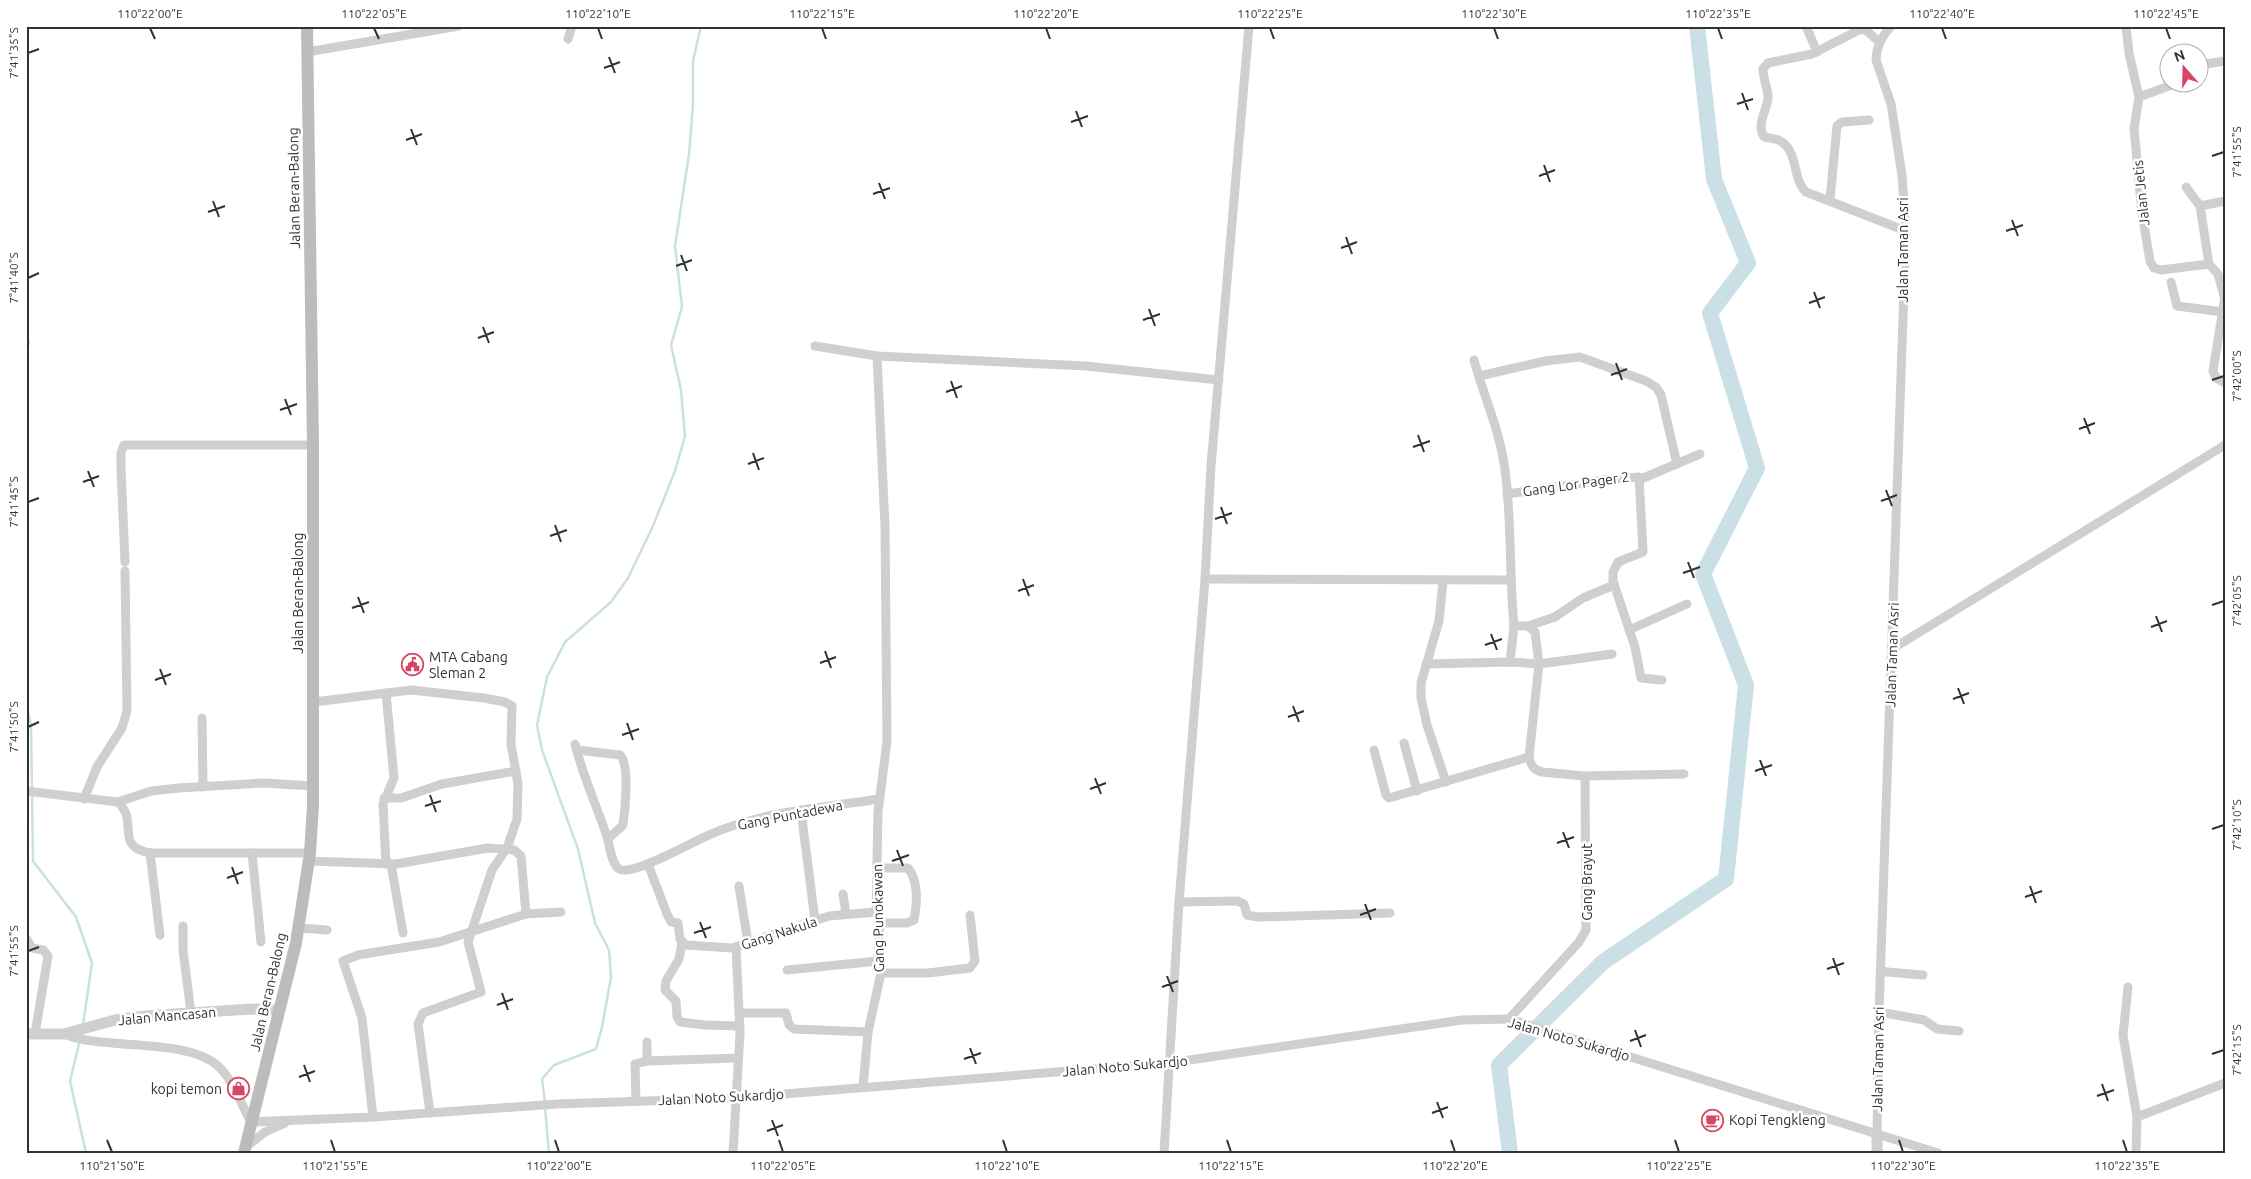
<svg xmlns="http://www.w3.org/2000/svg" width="2251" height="1179" viewBox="0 0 2251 1179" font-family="Ubuntu,sans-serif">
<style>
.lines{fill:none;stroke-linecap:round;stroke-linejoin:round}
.stream{stroke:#cae0e6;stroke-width:2.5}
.river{stroke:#cae0e6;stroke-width:16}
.minor{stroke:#cfcfcf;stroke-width:9}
.tertiary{stroke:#cfcfcf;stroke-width:11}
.secondary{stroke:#bcbcbc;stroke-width:12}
.ticks{fill:none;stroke:#323232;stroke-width:2}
.labels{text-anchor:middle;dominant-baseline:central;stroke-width:5;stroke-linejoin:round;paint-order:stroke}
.street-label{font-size:14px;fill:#323232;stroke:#fff}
.poi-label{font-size:14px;fill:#323232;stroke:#fff;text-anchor:start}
.neatline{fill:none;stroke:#323232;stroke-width:2}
.ticks-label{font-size:12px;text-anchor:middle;fill:#323232}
</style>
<rect width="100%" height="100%" fill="#fff"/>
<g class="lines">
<g class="stream">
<polyline points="26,336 29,343 26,351"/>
<polyline points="26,704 31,724 33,861 76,917 92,963 83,1025"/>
<polyline points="80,1040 70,1081 86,1153"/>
<polyline points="545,1102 542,1079 554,1065 596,1049 602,1027 611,977 609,950 595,923 578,849 542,750 537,725 547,677 565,642 611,602 628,578 653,526 675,471 685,436 681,390 671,345 682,307 675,246 689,154 693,105 693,61 701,26"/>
<polyline points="545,1108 549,1153"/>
</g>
<polyline class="river" points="1510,1153 1499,1065 1603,962 1726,879 1746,685 1703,574 1757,468 1710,313 1748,263 1714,179 1697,26"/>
<g class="minor">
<polyline points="1806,26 1817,52"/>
<polyline points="2126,26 2129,53 2139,97 2134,129 2142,213 2150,261 2154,268 2161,270 2209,264 2218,274 2224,296"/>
<polyline points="568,39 572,26"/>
<path d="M1879 42 1867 31 1861 29 1812 54 1768 63 1763 69C1763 79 1768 88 1768 98 1767 111 1756 124 1764 137 1769 138 1776 138 1780 141 1799 151 1792 180 1806 192L1906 231"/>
<polyline points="307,52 459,26"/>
<polyline points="2198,67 2206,64 2225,61"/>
<polyline points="2139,97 2180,82"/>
<polyline points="2186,187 2200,206 2209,264"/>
<polyline points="1830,199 1837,126 1842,122 1869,120"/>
<polyline points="2200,206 2225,201"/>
<polyline points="2171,282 2177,306 2223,312"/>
<polyline points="2225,296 2213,371 2216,378 2225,383"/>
<polyline points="815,346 877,356 1086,366 1219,380"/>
<polyline points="1479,376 1545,361 1580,357 1646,381 1656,387 1661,395 1677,464"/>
<polyline points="1641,479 1700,454"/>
<polyline points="1507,494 1603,480 1639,477 1643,552 1618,562 1613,572 1613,581 1635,647 1641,678 1662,680"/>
<polyline points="125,562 121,469 121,453 124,445 313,445"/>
<polyline points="1205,579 1510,580"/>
<polyline points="1443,581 1439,621 1421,683 1421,698 1427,725 1446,782"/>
<polyline points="1528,626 1555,617 1583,598 1614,585"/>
<polyline points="1629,630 1687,604"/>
<polyline points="1892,649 2225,445"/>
<path d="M1612 654 1539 664 1529 757C1531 765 1533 770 1542 772L1585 776 1684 774"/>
<polyline points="1510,662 1514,626"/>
<path d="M1426 664 1510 662 1539 664 1535 632 1528 626H1514C1509 574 1512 521 1505 470 1500 431 1484 397 1474 360"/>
<polyline points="314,702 411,690 484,698 505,702 512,706 511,744 518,784 517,819 507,848 492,870 468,942 481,992 423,1013 418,1024 430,1113"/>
<polyline points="202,718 203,787"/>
<polyline points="1404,743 1417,791"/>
<path d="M575 744C583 777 597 806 607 837 610 846 611 863 619 869 632 877 694 841 709 835 762 811 822 808 879 799"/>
<path d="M577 750 620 755C630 764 625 811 623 825L608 839"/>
<polyline points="1374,750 1386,795 1389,798 1529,757"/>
<path d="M26 791 118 802C140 823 113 846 150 853H310"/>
<polyline points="384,798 401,798 442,784 516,771"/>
<polyline points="84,799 97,767 122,728 127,711 125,571"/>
<polyline points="118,802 151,791 179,788 263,783 314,786"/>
<polyline points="801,811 815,920"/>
<polyline points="150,853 160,935"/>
<polyline points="252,853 261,942"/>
<polyline points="308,861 396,864 488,848 514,850 521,856 526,914"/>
<polyline points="386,864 383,804 394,778 386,693"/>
<polyline points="391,864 403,933"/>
<polyline points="648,864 667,914 671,922 678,923 680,939 686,945 732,948 829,916 876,912"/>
<path d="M877 868H908C919 881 917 905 914 920L907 923H880"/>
<polyline points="739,886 748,943"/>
<polyline points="843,894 846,914"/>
<polyline points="1179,902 1237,901 1244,904 1247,915 1258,917 1390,913"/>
<polyline points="183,926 183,950 191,1013"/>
<polyline points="299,928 327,930"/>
<polyline points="26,938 32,948 43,950 48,956 35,1034"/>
<polyline points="682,943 679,959 666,981 665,990 676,1001 677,1017 680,1022 705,1025 740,1026"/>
<polyline points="787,970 878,961"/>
<polyline points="1880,970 1887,972 1923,975"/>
<polyline points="881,973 928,973 970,968 975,961 970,915"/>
<polyline points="2128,987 2123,1035 2137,1117 2136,1153"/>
<polyline points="1879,1012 1924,1020 1937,1029 1959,1031"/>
<polyline points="740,1013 786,1013 789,1025 794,1029 868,1032"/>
<polyline points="1509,1019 1579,942 1586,930 1585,776"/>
<path d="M64 1034C106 1051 186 1037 218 1066 234 1081 240 1103 251 1122L373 1117 557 1104 735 1098 1169 1063 1462 1020 1509 1019 1938 1153"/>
<polyline points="647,1042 647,1061 738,1058"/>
<polyline points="863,1087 868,1032 881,973 878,961 880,923 876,912 878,812 887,741 885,526 877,356"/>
<polyline points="636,1101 635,1064 647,1061"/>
<polyline points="373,1117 362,1018 343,961 358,955 439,942 526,914 561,912"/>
<polyline points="2137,1117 2225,1083"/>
<path d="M1877 1135 1879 1012 1906 231 1902 175 1891 104 1876 60C1876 46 1882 36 1891 26"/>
<polyline points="246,1147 265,1132 285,1123"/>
<polyline points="733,1153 740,1033 736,947"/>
<polyline points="1164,1153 1179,902 1205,579 1211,466 1249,26"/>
</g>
<g class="tertiary">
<polyline points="26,1034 64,1034 115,1020 145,1016 251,1009 280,1010"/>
<polyline points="1877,1153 1877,1135"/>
</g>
<polyline class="secondary" points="244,1153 296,943 310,853 313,806 313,445 307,26"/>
</g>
<path class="ticks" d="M150 28 155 39M374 28 379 39M598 28 602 39M822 28 826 39M1046 28 1050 39M1270 28 1274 39M1494 28 1498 39M1718 28 1722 39M1942 28 1946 39M2166 28 2170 39M28 53 39 49M609 57 615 73M604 68 620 62M1742 93 1748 110M1737 104 1753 99M1076 111 1082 127M1071 122 1088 116M411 129 417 145M406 140 422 134M2212 156 2224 152M1544 165 1550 182M1539 176 1555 170M879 183 885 199M873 194 890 188M213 201 219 217M208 212 225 206M2012 220 2018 236M2006 231 2023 225M1346 237 1352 254M1341 248 1357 242M681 255 687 271M676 266 692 260M28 278 39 273M1814 292 1820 308M1809 303 1825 297M1149 309 1155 326M1143 320 1160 314M483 327 489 343M478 338 494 332M1616 363 1622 380M1611 375 1627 369M2212 380 2224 376M951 381 957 398M946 392 962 386M285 399 291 415M280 410 297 404M2084 418 2090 434M2079 429 2095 423M1418 435 1424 452M1413 447 1430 441M753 453 759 470M748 464 764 458M88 471 94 487M83 482 99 476M1886 490 1892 506M1881 501 1897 495M28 502 39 498M1221 507 1227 524M1215 519 1232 513M555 525 561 542M550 536 567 530M1688 562 1694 578M1683 573 1700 567M1023 579 1029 596M1018 591 1034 585M358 597 364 613M2212 605 2224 601M352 608 369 602M2156 616 2162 632M2151 627 2167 621M1491 634 1497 650M1485 645 1502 639M825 651 831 668M820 663 836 657M160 669 166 685M155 680 171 674M1958 688 1964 704M1953 699 1969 693M1293 706 1299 722M1288 717 1304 711M627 723 633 740M28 727 39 722M622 735 639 729M1760 760 1766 776M1755 771 1772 765M1095 778 1101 794M1090 789 1106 783M430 795 436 812M425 806 441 801M2212 829 2224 825M1563 832 1569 848M1557 843 1574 837M897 850 903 866M892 861 909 855M232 867 238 884M227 878 243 872M2030 886 2036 903M2025 897 2042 891M1365 904 1371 920M1360 915 1376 909M700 922 706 938M694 933 711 927M28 951 39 947M1833 958 1839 975M1827 969 1844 963M1167 976 1173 992M1162 987 1178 981M502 993 508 1010M497 1005 513 999M1635 1030 1641 1047M1630 1041 1646 1035M970 1048 976 1064M2212 1054 2224 1050M964 1059 981 1053M304 1065 310 1082M299 1077 315 1071M2102 1084 2108 1101M2097 1096 2114 1090M1437 1102 1443 1118M1432 1113 1448 1107M772 1120 778 1136M767 1131 783 1125M107 1140 112 1152M331 1140 335 1152M555 1140 559 1152M779 1140 783 1152M1003 1140 1007 1152M1227 1140 1231 1152M1451 1140 1455 1152M1675 1140 1679 1152M1899 1140 1903 1152M2123 1140 2127 1152"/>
<defs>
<symbol id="civic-ring" viewBox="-11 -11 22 22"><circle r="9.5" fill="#fff" stroke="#d54764" stroke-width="1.5"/><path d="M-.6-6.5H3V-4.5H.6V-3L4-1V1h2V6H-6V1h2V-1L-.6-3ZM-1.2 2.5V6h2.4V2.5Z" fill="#d54764"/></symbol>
<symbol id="shop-ring" viewBox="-11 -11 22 22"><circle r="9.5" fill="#fff" stroke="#d54764" stroke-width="1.5"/><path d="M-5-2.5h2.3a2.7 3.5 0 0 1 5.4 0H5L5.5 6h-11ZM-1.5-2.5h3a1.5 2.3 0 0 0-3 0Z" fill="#d54764"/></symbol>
<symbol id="cafe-ring" viewBox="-11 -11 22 22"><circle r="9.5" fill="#fff" stroke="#d54764" stroke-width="1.5"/><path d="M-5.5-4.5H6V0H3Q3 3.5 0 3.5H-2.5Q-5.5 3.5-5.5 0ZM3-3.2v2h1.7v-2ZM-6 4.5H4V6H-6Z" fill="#d54764"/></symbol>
</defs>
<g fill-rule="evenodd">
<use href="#civic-ring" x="400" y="652" width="25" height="25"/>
<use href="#shop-ring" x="226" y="1076" width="25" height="25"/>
<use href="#cafe-ring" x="1700" y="1108" width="25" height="25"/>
</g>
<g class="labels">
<g class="street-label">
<text transform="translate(294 188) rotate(-91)">Jalan Beran-Balong</text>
<text transform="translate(2141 193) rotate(-96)">Jalan Jetis</text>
<text transform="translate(1903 250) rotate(-90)">Jalan Taman Asri</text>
<text transform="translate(1576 484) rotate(-8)">Gang Lor Pager 2</text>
<text transform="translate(298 593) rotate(-90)">Jalan Beran-Balong</text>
<text transform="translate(1892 655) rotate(-88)">Jalan Taman Asri</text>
<text transform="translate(790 815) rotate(-11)">Gang Puntadewa</text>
<text transform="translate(1587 882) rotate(-90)">Gang Brayut</text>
<text transform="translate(878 918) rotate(-91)">Gang Punokawan</text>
<text transform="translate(779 933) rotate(-18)">Gang Nakula</text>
<text transform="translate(268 992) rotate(-77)">Jalan Beran-Balong</text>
<text transform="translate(167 1016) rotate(-5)">Jalan Mancasan</text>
<text transform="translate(1569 1039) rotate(16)">Jalan Noto Sukardjo</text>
<text transform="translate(1878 1059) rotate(-89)">Jalan Taman Asri</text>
<text transform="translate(1125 1066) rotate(-5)">Jalan Noto Sukardjo</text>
<text transform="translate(721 1097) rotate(-3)">Jalan Noto Sukardjo</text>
</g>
<g class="poi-label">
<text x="429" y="657">MTA Cabang<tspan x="429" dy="16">Sleman 2</tspan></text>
<text x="222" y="1089" text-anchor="end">kopi temon</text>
<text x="1729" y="1120">Kopi Tengkleng</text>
</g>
</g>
<rect width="2251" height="1179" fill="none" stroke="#ffffff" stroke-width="55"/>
<g transform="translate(2184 68) rotate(340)"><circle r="24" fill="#ffffff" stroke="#adadad"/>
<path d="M0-4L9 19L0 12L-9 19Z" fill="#d54764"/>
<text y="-8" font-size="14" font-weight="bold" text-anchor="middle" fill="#323232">N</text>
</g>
<rect x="28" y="28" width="2196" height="1124" class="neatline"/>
<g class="ticks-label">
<text x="150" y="18">110°22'00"E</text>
<text x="374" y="18">110°22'05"E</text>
<text x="598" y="18">110°22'10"E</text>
<text x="822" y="18">110°22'15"E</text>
<text x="1046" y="18">110°22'20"E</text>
<text x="1270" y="18">110°22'25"E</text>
<text x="1494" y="18">110°22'30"E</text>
<text x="1718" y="18">110°22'35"E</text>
<text x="1942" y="18">110°22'40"E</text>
<text x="2166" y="18">110°22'45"E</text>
<text transform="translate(14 53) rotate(-90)" y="4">7°41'35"S</text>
<text transform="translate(2237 152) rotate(-90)" y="4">7°41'55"S</text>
<text transform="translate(14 278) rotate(-90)" y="4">7°41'40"S</text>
<text transform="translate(2237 376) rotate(-90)" y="4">7°42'00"S</text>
<text transform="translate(14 502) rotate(-90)" y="4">7°41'45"S</text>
<text transform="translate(2237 601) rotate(-90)" y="4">7°42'05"S</text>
<text transform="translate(14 727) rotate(-90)" y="4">7°41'50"S</text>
<text transform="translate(2237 825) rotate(-90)" y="4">7°42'10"S</text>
<text transform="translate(14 951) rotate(-90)" y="4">7°41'55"S</text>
<text transform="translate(2237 1050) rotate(-90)" y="4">7°42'15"S</text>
<text x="112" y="1170">110°21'50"E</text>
<text x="335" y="1170">110°21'55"E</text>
<text x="559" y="1170">110°22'00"E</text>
<text x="783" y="1170">110°22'05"E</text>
<text x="1007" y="1170">110°22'10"E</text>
<text x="1231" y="1170">110°22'15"E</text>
<text x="1455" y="1170">110°22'20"E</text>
<text x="1679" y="1170">110°22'25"E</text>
<text x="1903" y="1170">110°22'30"E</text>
<text x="2127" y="1170">110°22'35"E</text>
</g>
</svg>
